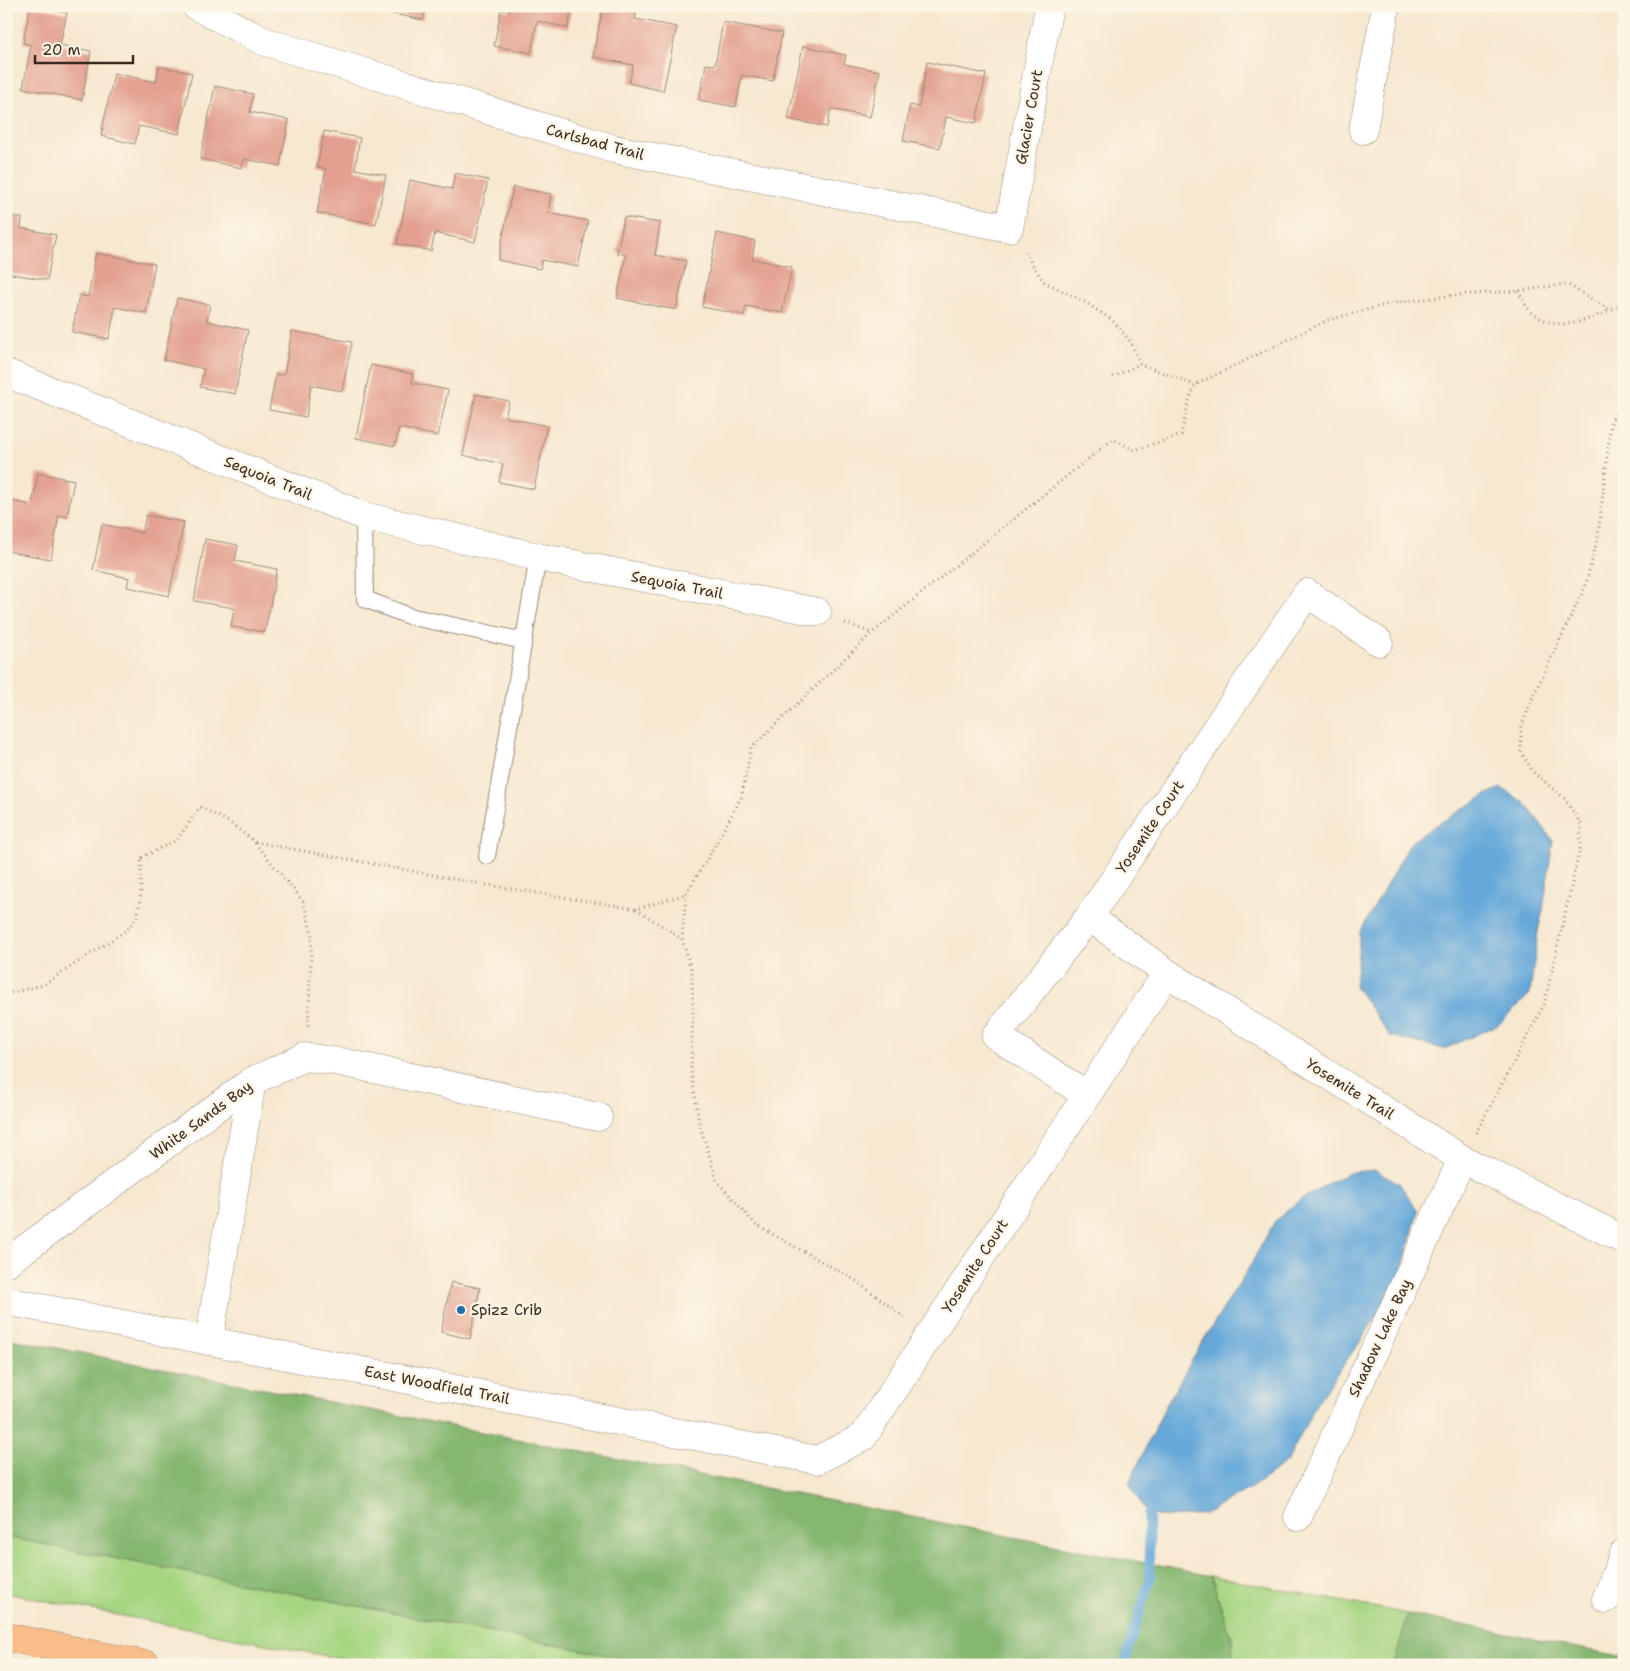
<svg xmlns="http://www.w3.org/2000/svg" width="1630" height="1671" viewBox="0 0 1630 1671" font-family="'Shantell Sans',sans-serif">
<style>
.green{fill:#a7d683;stroke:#718050}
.forest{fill:#85b771;stroke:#607048}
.water{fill:#65a8d9;stroke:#50697c}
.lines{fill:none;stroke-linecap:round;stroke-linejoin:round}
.stream{stroke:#65a8d9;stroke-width:10}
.building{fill:#e3a090}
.service-casing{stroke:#998977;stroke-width:18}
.minor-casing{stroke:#998977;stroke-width:29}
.motorway-casing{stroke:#998977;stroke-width:29}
.path{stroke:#998977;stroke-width:3;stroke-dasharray:1 4;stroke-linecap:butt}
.service{stroke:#fff;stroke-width:16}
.minor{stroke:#fff;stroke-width:28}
.motorway{stroke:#f8bd88;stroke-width:28}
.poi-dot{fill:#1f6fb2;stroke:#fcf5e5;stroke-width:2}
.labels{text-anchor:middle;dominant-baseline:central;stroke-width:4.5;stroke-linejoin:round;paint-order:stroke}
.street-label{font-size:15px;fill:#3b2a1e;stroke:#fcf5e5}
.poi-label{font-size:15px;fill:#3b2a1e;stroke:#fcf5e5;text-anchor:start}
</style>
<rect width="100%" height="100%" fill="#fcf5e5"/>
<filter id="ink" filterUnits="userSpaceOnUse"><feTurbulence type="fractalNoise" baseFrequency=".02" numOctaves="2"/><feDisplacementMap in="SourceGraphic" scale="10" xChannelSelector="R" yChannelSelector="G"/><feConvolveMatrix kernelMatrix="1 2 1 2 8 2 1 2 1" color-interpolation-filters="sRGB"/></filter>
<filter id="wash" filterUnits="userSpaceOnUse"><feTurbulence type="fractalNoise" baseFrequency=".0096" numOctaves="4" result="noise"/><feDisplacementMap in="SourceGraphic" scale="20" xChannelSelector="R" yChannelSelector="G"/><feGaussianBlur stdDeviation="1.12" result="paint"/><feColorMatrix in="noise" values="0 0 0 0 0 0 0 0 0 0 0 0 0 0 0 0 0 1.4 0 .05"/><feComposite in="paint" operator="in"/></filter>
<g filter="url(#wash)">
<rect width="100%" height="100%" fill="#f7e8d0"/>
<g class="green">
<polygon points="6,1537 658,1665 372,1665 6,1593"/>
<polygon points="1211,1576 1408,1614 1394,1665 1233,1665 1232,1640"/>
</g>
<g class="forest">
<polygon points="6,1338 1211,1576 1232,1640 1233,1665 659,1665 6,1537"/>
<polygon points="1408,1614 1624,1657 1624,1665 1394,1665"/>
</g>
<g class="water">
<polygon points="1501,788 1524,802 1553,840 1543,910 1538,931 1530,994 1498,1025 1444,1049 1390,1036 1355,986 1360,932 1411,842 1430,829 1489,793"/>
<polygon points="1375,1170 1399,1183 1418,1211 1397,1288 1316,1404 1287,1462 1254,1486 1205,1514 1170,1517 1148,1515 1129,1483 1165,1407 1203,1341 1247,1271 1275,1221 1299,1201 1330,1182 1352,1172"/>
</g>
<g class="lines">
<polyline class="stream" points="1124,1665 1150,1578 1148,1515"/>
</g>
<g id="blocks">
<g class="building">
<polygon points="30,6 67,13 60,45 91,51 82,100 23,88 31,45 23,43"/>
<polygon points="385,6 426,6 423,20 384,12"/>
<polygon points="511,6 572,6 568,28 537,21 531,53 494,46 501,10 510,11"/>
<polygon points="603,6 638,6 635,19 677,27 663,91 629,83 633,65 593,57"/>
<polygon points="723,22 782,33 773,81 742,75 736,107 699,100 706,64 715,65"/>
<polygon points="803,46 846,55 844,64 880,71 870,117 831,109 827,127 788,119"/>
<polygon points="927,62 986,74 976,123 946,117 940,148 903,141 910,105 919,107"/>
<polygon points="159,66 192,73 179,134 139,126 135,144 101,136 114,73 156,82"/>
<polygon points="215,86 253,94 250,112 289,120 280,166 244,159 242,168 200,159"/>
<polygon points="324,131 360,138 355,169 386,175 376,224 317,213 326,169 317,167"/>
<polygon points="455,173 488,180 475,242 435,233 431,251 397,244 410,180 452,189"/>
<polygon points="513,187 551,194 548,213 588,221 578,267 542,260 540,269 498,260"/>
<polygon points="6,215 22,218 21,228 56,235 47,280 6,273"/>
<polygon points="624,217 660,223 655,255 686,261 676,310 617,298 626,255 617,253"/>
<polygon points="717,233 755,241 752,259 792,267 782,313 746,306 744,315 702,307"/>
<polygon points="96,253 155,264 146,313 115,307 109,339 72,332 79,295 88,297"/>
<polygon points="177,298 210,305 207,321 248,330 235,394 200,387 204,369 164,360"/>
<polygon points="292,331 352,342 342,391 311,385 306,417 269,410 276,374 284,375"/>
<polygon points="371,365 413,374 412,383 448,390 438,436 399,428 395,446 356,438"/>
<polygon points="476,394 509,401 505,417 547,426 534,489 499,482 503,464 463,455"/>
<polygon points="38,473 74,480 67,517 59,515 51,559 6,551 6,500 32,505"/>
<polygon points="146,515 184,522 169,596 127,587 129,578 93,570 102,524 142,533"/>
<polygon points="205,539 238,545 235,561 277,569 265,632 231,627 234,608 194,601"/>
<polygon points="451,1282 480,1288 470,1339 441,1332"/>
</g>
</g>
</g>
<g filter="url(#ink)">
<use href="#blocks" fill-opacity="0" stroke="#998977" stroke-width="1"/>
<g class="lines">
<defs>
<g id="service">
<polyline points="364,516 365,599 409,616 524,641"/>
<polyline points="487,856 538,557"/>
</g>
<g id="minor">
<polyline points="196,6 263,41 614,149 1009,228 1049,6"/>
<polyline points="1363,130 1386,6"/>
<polyline points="6,373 364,516 538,557 817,612"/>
<polyline points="1089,917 1167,973 1462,1159 1624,1240"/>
<polyline points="1087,1095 996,1036 1089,917 1307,593 1379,642"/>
<polyline points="6,1263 252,1081 305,1057 341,1062 598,1117"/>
<polyline points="6,1301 817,1460 863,1437 1167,973"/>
<polyline points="209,1341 252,1081"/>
<polyline points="1298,1517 1462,1159"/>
<polyline points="1606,1599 1624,1553"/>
</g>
<polyline id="motorway" points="6,1637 147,1665"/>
</defs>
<use href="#service" class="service-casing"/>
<use href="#minor" class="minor-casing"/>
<use href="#motorway" class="motorway-casing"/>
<g class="path">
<polyline points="1025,252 1043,281 1083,301 1112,320 1131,342 1140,364 1195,385"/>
<path d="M1518 291C1522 298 1527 309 1533 314 1560 332 1584 322 1610 310"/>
<polyline points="1113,377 1140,364"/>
<polyline points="845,623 872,633"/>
<polyline points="255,843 303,901 312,934 308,1028"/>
<polyline points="686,894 682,939 692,972 693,1009 691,1069 699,1122 717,1181 756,1225 855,1280 905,1318"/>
<polyline points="636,909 682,939"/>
<polyline points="6,994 43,985 128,929 138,914 141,892 141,858 177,840 200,807 229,822 255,842 482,884 636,909 686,894 708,858 742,796 751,748 872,633 1113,439 1135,450 1181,435 1188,403 1195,385 1328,320 1392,303 1456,295 1518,291 1567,284 1610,310 1624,304"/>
<polyline points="1476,1133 1544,1005 1580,849 1581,824 1564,798 1533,772 1521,752 1521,728 1534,694 1585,587 1598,537 1611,422 1624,399"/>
</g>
<use href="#service" class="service"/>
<use href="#minor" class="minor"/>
<use href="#motorway" class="motorway"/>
</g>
</g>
<circle class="poi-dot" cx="461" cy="1310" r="5"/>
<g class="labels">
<g class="street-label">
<text transform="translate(1029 117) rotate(-80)">Glacier Court</text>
<text transform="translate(595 142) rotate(15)">Carlsbad Trail</text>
<text transform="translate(268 478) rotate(22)">Sequoia Trail</text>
<text transform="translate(677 585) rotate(11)">Sequoia Trail</text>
<text transform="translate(1150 827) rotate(-56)">Yosemite Court</text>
<text transform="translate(1350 1089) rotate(32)">Yosemite Trail</text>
<text transform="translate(201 1120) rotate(-36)">White Sands Bay</text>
<text transform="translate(975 1266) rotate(-57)">Yosemite Court</text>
<text transform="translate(1380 1338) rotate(-65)">Shadow Lake Bay</text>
<text transform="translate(437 1385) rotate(11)">East Woodfield Trail</text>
</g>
<g class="poi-label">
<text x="471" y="1310">Spizz Crib</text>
</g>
</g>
<rect width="1630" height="1671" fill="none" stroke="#fcf5e5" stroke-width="25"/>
<path d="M35 55v8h98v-8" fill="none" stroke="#3b2a1e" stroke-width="2.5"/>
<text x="42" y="55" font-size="15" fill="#3b2a1e" stroke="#fcf5e5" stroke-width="4" paint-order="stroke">20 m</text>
</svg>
